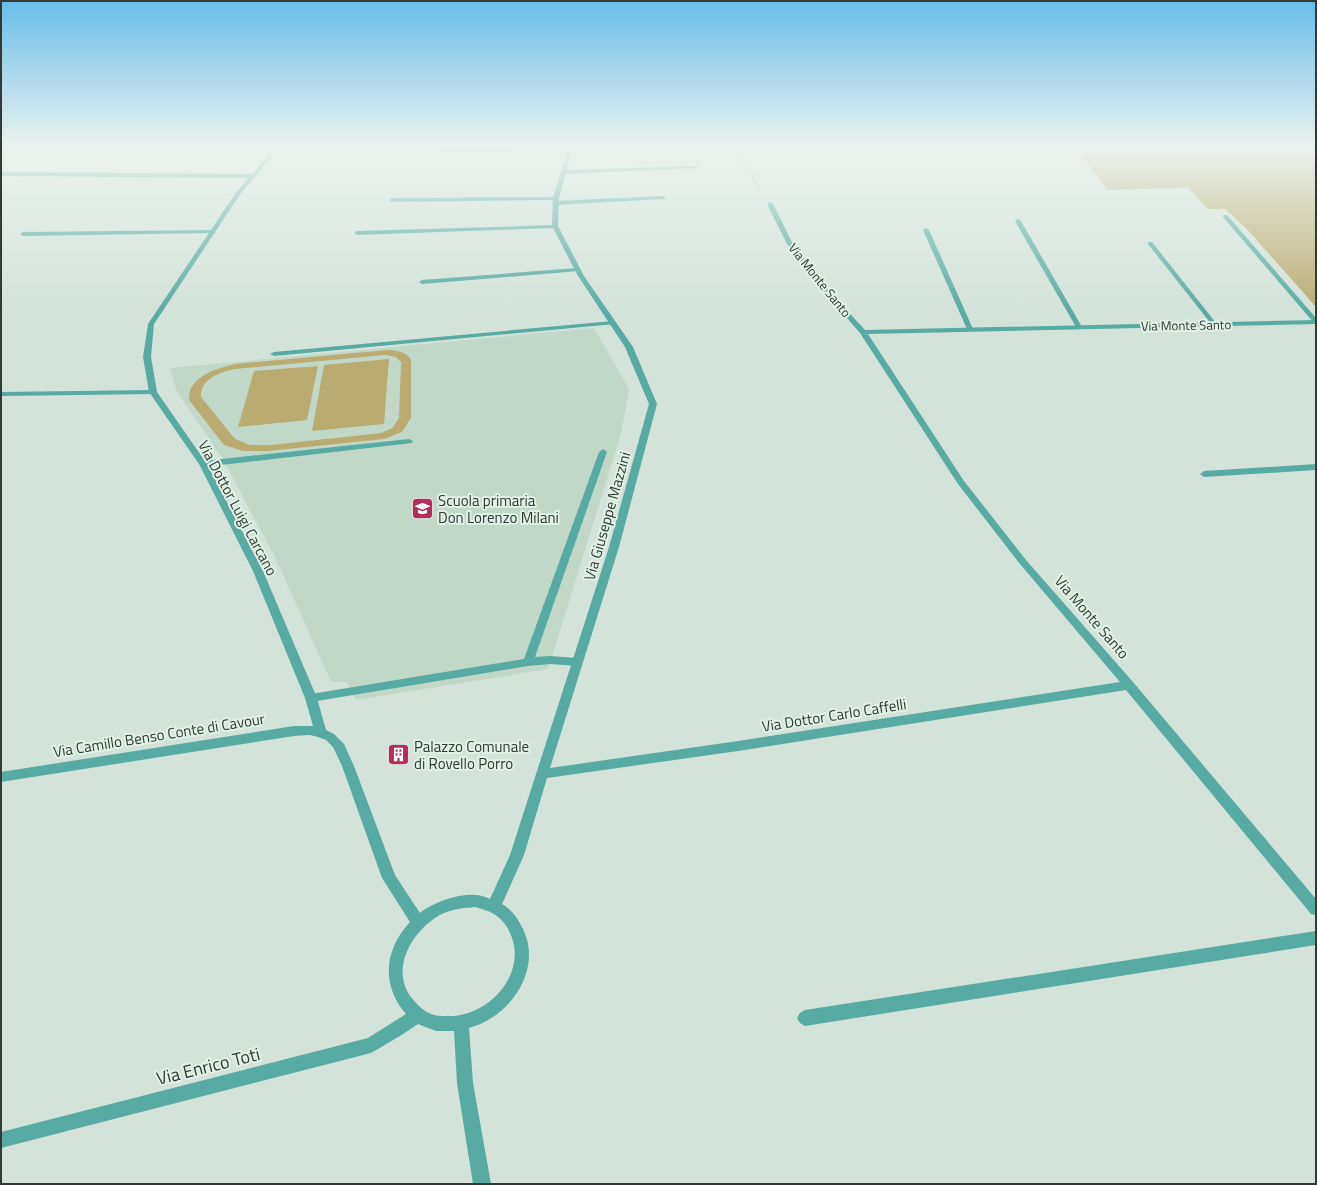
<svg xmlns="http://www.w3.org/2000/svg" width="1317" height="1185" viewBox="0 0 1317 1185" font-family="'Titillium Web',sans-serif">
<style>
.built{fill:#c1d8c9}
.green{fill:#baac71;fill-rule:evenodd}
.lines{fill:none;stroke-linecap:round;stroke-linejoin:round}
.path{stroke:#939f97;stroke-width:1.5;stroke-dasharray:1.5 1;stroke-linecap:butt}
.service{fill:#58aba3;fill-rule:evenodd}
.minor{fill:#58aba3;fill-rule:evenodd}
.labels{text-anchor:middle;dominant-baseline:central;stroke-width:4;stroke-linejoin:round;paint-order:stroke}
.far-street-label{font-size:13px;fill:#333935;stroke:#e0f1e6}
.poi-label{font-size:15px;fill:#333935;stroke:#e0f1e6;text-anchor:start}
.street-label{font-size:15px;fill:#333935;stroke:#e0f1e6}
.near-street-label{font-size:18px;fill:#333935;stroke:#e0f1e6}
</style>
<rect width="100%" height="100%" fill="#d3e3d9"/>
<polygon class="built" points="594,328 629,389 621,434 548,669 356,700 347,682 331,682 275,557 224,461 176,390 170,368"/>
<g class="green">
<polygon points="1075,146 1316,146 1316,307 1247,229 1225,209 1208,209 1188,188 1107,190"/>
<path d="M388 350C397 351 406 351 411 360V418L402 432 384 439 268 451H243L224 445 189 400C188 376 216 369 235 364ZM385 355 396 357 401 362 399 418 392 428 381 433 271 445H250L235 439 201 397C200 379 220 372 235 369Z"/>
<polygon points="389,359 384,424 312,431 324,365"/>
<polygon points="318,366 307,420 238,427 254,371"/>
</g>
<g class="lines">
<polyline class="path" points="733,146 760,189"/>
<g class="service">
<polygon points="570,149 572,151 413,153 411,152 413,151"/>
<polygon points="1,151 153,151 155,152 153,153 1,153"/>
<polygon points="697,166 699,168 563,174 560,172 563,170"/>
<polygon points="1,172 254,174 257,176 254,178 1,176"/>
<polygon points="663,196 665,197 665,199 555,205 552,203 555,201"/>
<polygon points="558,197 558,199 556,200 392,202 389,200 392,198"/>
<polygon points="1223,215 1227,215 1316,318 1316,324 1314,323 1223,217"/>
<polygon points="1018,219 1021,221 1082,327 1081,328 1076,327 1015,221"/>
<polygon points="557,225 558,226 555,228 357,235 354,233 357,231"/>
<polygon points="926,228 929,230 973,329 972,330 967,329 923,230"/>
<polygon points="213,230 216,232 215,233 23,236 20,234 23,232"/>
<polygon points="1148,242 1152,242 1216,323 1216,325 1212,325 1148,244"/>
<polygon points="577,268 579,269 579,271 422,284 419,282 422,280"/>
<polygon points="613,321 616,323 615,324 274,356 270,354 274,352"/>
<polygon points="153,390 157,392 156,394 1,396 1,392"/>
<polygon points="409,439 413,441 412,443 203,467 199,464 203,461"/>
<polygon points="603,449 607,452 535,657 550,656 577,658 581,659 582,662 581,665 577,666 550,664 528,666 311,702 307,701 305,698 307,695 311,694 524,659 599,452"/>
<polygon points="1316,464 1316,470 1204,477 1200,474 1204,471"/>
<polygon points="1316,931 1316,945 805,1026 800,1023 797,1018 800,1013 805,1010"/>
</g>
<path class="minor" d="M277 146H281L241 193 154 324 151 357 157 392 207 464 263 571 317 698 326 730 334 734 344 744 354 766 395 875 420 913C432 903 459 893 475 895 480 895 486 897 490 899L510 855 609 547 649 404 625 347 578 276 552 226 553 198 569 146H573L559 198 558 226 584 276 633 347 657 404 619 547 550 768 738 741 1120 682 1020 564 958 484 860 333 819 286 787 244 767 204 770 202 773 204 793 244 823 284 865 330 1316 320V324L868 334 964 481 1026 560 1133 682 1316 899V915L1311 914 1126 690 738 751 547 778 524 855 502 904C512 910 518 918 523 929 543 970 510 1017 469 1028L473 1083 491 1184H473L457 1083 454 1031H436L418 1024 400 1036 371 1053 1 1148V1132L368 1038 406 1014C381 985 384 950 410 922L382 878 342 766 333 747 326 740 318 737 310 735 294 736 1 782V772L294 726H313L305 698 253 571 199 464 149 392 143 357 148 324 237 191ZM475 907C481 909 487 910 492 913 500 917 507 925 510 933 529 973 488 1018 447 1016 440 1016 435 1016 429 1013 422 1010 416 1003 411 997 389 968 414 928 442 914 452 909 464 908 475 907Z"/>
</g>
<linearGradient id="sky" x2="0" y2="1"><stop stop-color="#68bdea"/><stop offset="0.47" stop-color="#ebf2ee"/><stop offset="1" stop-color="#ebf2ee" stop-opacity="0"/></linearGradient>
<rect width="1317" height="312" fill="url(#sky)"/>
<defs>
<symbol id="school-square" viewBox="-11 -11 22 22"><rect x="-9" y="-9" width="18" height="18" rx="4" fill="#b82b5d" stroke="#e0f1e6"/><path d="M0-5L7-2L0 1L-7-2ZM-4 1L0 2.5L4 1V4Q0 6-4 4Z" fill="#fff"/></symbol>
<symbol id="building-square" viewBox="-11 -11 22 22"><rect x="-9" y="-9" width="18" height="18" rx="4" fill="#b82b5d" stroke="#e0f1e6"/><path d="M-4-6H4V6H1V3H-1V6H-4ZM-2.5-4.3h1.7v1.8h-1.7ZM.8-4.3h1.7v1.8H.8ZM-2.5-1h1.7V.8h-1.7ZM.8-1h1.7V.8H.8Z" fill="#fff"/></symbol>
</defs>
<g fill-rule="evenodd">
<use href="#school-square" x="410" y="496" width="25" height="25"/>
<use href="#building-square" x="386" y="742" width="25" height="25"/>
</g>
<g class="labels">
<g class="far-street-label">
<text transform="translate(820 280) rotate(51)">Via Monte Santo</text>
<text transform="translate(1186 325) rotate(-1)">Via Monte Santo</text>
</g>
<g class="poi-label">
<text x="438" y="500">Scuola primaria<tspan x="438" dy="17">Don Lorenzo Milani</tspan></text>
<text x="414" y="746">Palazzo Comunale<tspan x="414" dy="17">di Rovello Porro</tspan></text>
</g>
<g class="street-label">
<text transform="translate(238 508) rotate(62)">Via Dottor Luigi Carcano</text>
<text transform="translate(607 516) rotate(-74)">Via Giuseppe Mazzini</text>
<text transform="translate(1092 617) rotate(49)">Via Monte Santo</text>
<text transform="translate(834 715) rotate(-9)">Via Dottor Carlo Caffelli</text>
<text transform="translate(159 735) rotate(-9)">Via Camillo Benso Conte di Cavour</text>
</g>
<g class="near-street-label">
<text transform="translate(208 1066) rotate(-14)">Via Enrico Toti</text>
</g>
</g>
<rect width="1317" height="1185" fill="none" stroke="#333935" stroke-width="4"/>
</svg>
